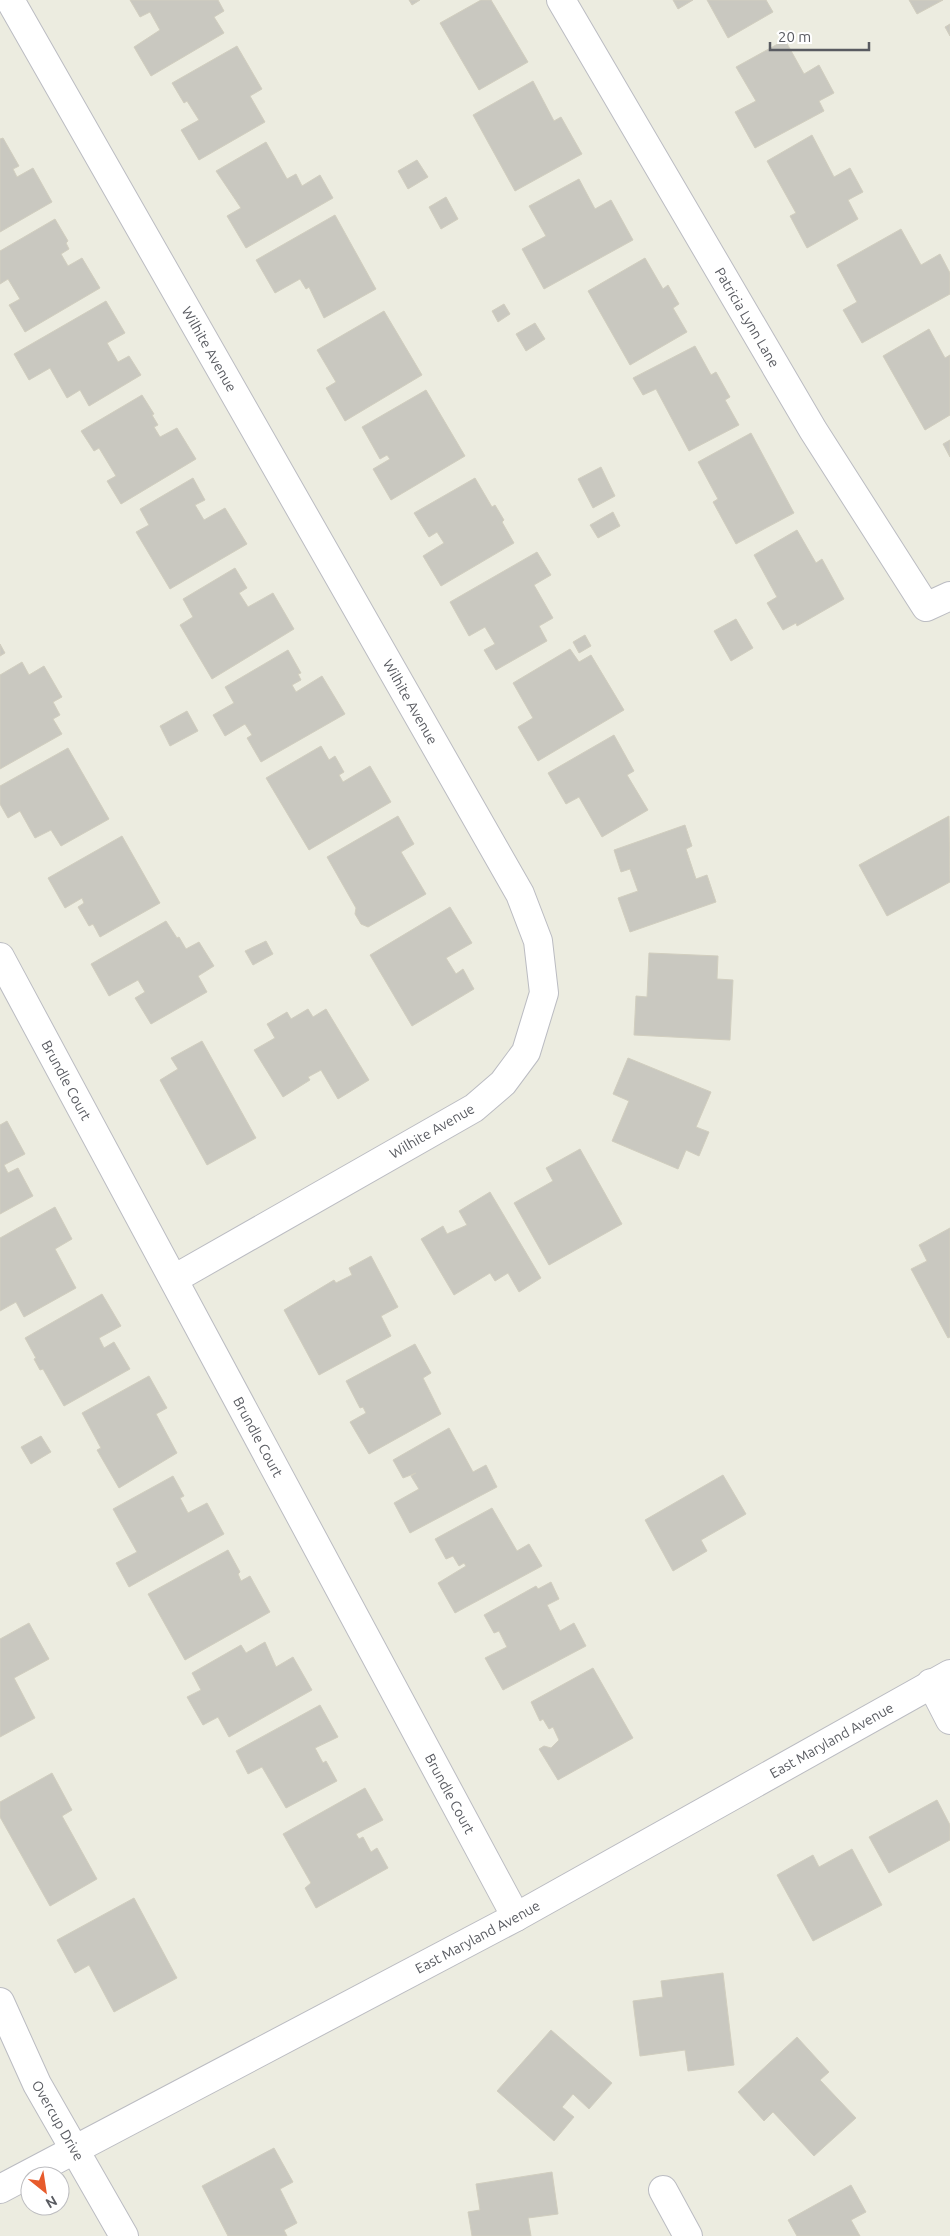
<svg xmlns="http://www.w3.org/2000/svg" width="950" height="2236" viewBox="0 0 950 2236" font-family="Ubuntu,sans-serif">
<style>
.building{fill:#c9c8c0;stroke:#d1cebf}
.lines{fill:none;stroke-linecap:round;stroke-linejoin:round}
.minor-casing{stroke:#bbbcc2;stroke-width:30}
.tertiary-casing{stroke:#bbbcc2;stroke-width:30}
.minor{stroke:#fff;stroke-width:28}
.tertiary{stroke:#fff;stroke-width:28}
.labels{text-anchor:middle;dominant-baseline:central;stroke-width:4.5;stroke-linejoin:round;paint-order:stroke}
.street-label{font-size:14px;fill:#595b61;stroke:#fff}
</style>
<rect width="100%" height="100%" fill="#ecece0"/>
<g class="building">
<polygon points="130,0 218,0 224,11 214,17 224,33 151,76 134,47 160,30 150,12 140,17"/>
<polygon points="409,0 420,0 412,5"/>
<polygon points="481,0 491,0 528,62 479,90 440,23"/>
<polygon points="673,0 693,0 678,9"/>
<polygon points="707,0 766,0 773,12 728,38"/>
<polygon points="909,0 943,0 917,14"/>
<polygon points="950,24 950,36 945,27"/>
<polygon points="785,40 804,74 819,65 834,93 819,101 824,111 755,148 735,112 756,101 736,67"/>
<polygon points="237,46 262,89 250,96 265,122 199,160 181,130 199,120 187,101 184,103 172,83"/>
<polygon points="533,81 554,121 561,117 582,154 515,191 473,115"/>
<polygon points="812,135 834,177 850,168 863,192 848,200 858,219 807,248 790,216 796,213 767,161"/>
<polygon points="3,138 19,166 13,169 17,177 33,168 52,202 0,232 0,139"/>
<polygon points="266,142 287,179 296,174 302,186 320,175 333,198 246,248 227,216 241,208 216,171"/>
<polygon points="417,160 428,177 408,189 398,171"/>
<polygon points="579,179 595,209 611,200 633,240 544,289 522,249 546,236 529,206"/>
<polygon points="446,197 458,219 441,229 429,207"/>
<polygon points="335,215 376,289 324,318 309,287 306,289 300,279 275,293 256,260"/>
<polygon points="55,219 68,241 66,243 69,249 61,254 68,266 82,258 100,288 25,332 9,305 20,299 8,279 0,284 0,251"/>
<polygon points="901,229 921,265 940,254 950,273 950,294 862,343 843,310 857,302 837,265"/>
<polygon points="645,258 663,289 668,285 679,304 673,308 687,332 630,365 588,291"/>
<polygon points="106,301 125,333 107,343 118,362 129,356 141,375 89,406 80,390 67,398 50,368 29,380 14,354"/>
<polygon points="504,304 510,314 498,322 492,311"/>
<polygon points="384,311 422,375 345,421 326,388 336,382 317,350"/>
<polygon points="535,323 545,339 526,351 516,334"/>
<polygon points="929,329 945,358 950,355 950,415 925,430 883,356"/>
<polygon points="695,346 711,375 716,372 730,397 725,400 739,425 689,451 656,389 643,395 633,378"/>
<polygon points="426,390 465,456 391,500 373,469 390,459 387,455 380,459 362,427"/>
<polygon points="142,395 154,414 152,415 158,425 154,427 160,437 177,428 196,459 121,504 107,481 116,476 99,448 94,451 81,431"/>
<polygon points="751,433 794,513 736,544 713,502 718,499 698,462"/>
<polygon points="950,440 950,457 943,444"/>
<polygon points="601,467 615,496 593,508 578,479"/>
<polygon points="193,478 205,500 195,505 204,520 225,508 247,544 170,589 136,532 149,525 140,509"/>
<polygon points="475,478 492,507 495,505 504,520 502,522 514,543 441,586 423,556 444,543 437,532 429,537 414,513"/>
<polygon points="613,512 620,526 598,538 590,525"/>
<polygon points="797,530 816,563 822,559 844,599 797,626 796,623 783,630 767,603 777,597 754,555"/>
<polygon points="537,552 551,575 534,585 553,618 539,626 547,641 496,670 484,650 495,644 485,627 469,636 450,602"/>
<polygon points="235,568 247,588 239,593 248,607 273,593 294,629 212,679 180,625 193,617 183,599"/>
<polygon points="736,619 753,648 731,661 714,631"/>
<polygon points="585,635 591,646 579,653 573,642"/>
<polygon points="0,644 5,653 0,656"/>
<polygon points="570,649 579,662 591,655 624,710 538,761 518,727 533,718 513,683"/>
<polygon points="288,650 301,673 298,674 301,680 292,685 296,692 322,676 345,714 261,762 247,738 252,735 245,724 225,736 213,715 234,703 225,687"/>
<polygon points="22,662 29,675 44,666 62,697 53,702 60,715 53,719 62,734 0,769 0,675"/>
<polygon points="187,711 198,731 170,746 160,726"/>
<polygon points="614,735 634,771 627,775 648,810 602,837 579,797 566,804 548,773"/>
<polygon points="321,746 329,760 335,756 344,772 339,775 343,782 370,766 391,802 309,850 266,778"/>
<polygon points="68,748 109,819 61,846 51,830 35,838 20,811 8,818 0,804 0,786"/>
<polygon points="398,816 414,844 401,852 426,894 368,927 361,924 355,914 356,908 327,857"/>
<polygon points="949,816 950,882 887,916 859,865"/>
<polygon points="685,825 692,846 686,849 696,879 707,875 716,902 630,932 618,898 638,891 630,869 621,872 614,850"/>
<polygon points="122,836 160,903 100,937 93,924 89,926 78,907 84,903 82,898 65,908 48,878"/>
<polygon points="450,907 472,943 446,958 456,974 463,969 474,989 412,1026 370,955"/>
<polygon points="166,921 177,938 179,937 186,949 199,942 214,966 198,976 207,992 151,1024 135,998 145,992 138,980 109,996 91,964"/>
<polygon points="266,941 273,954 253,965 245,951"/>
<polygon points="649,953 718,956 717,979 733,980 730,1040 634,1035 636,996 647,997"/>
<polygon points="308,1009 313,1017 326,1009 369,1080 338,1099 321,1070 308,1077 310,1080 283,1097 254,1050 275,1038 267,1024 287,1012 291,1019"/>
<polygon points="202,1041 256,1138 207,1165 160,1080 178,1069 171,1058"/>
<polygon points="628,1058 711,1092 696,1127 709,1132 699,1156 686,1150 678,1169 612,1141 629,1101 613,1094"/>
<polygon points="7,1121 25,1154 4,1165 8,1173 18,1168 33,1196 0,1214 0,1125"/>
<polygon points="580,1149 622,1224 549,1265 514,1203 553,1181 546,1168"/>
<polygon points="490,1192 541,1278 519,1292 508,1273 495,1281 490,1273 454,1295 421,1239 443,1226 447,1234 467,1225 459,1211"/>
<polygon points="55,1207 72,1239 55,1249 76,1288 24,1317 16,1302 0,1311 0,1238"/>
<polygon points="950,1228 950,1337 948,1338 911,1269 927,1261 919,1245"/>
<polygon points="371,1256 398,1307 381,1316 391,1336 319,1375 284,1310 334,1280 336,1283 352,1275 349,1268"/>
<polygon points="102,1294 121,1326 99,1338 104,1348 114,1342 130,1369 64,1406 43,1369 40,1370 34,1359 36,1358 25,1338"/>
<polygon points="415,1344 431,1373 423,1378 441,1414 369,1454 350,1422 366,1413 363,1407 360,1408 346,1381"/>
<polygon points="149,1376 167,1408 156,1414 177,1453 119,1488 97,1450 101,1448 82,1413"/>
<polygon points="449,1428 473,1472 486,1465 497,1487 410,1533 394,1503 419,1489 411,1476 416,1473 403,1478 393,1460"/>
<polygon points="41,1436 51,1452 31,1464 21,1447"/>
<polygon points="723,1475 746,1514 701,1540 707,1551 673,1571 645,1520"/>
<polygon points="173,1476 184,1496 180,1498 188,1513 207,1503 224,1534 129,1587 116,1563 137,1552 113,1509"/>
<polygon points="492,1508 517,1551 529,1544 542,1566 455,1613 438,1583 466,1566 464,1563 459,1566 453,1556 446,1559 435,1539"/>
<polygon points="228,1550 240,1572 238,1574 241,1581 250,1576 270,1612 185,1660 148,1594"/>
<polygon points="551,1582 559,1599 547,1605 560,1631 574,1623 586,1646 503,1690 485,1658 507,1647 499,1631 494,1633 484,1615 536,1586 538,1589"/>
<polygon points="29,1623 49,1659 14,1678 35,1718 0,1737 0,1639"/>
<polygon points="265,1642 276,1667 293,1657 312,1690 229,1737 218,1717 203,1725 187,1697 201,1690 192,1673 241,1645 246,1653"/>
<polygon points="593,1668 633,1738 558,1780 539,1749 544,1746 551,1748 559,1740 553,1727 549,1729 543,1719 540,1721 531,1702"/>
<polygon points="320,1705 338,1737 315,1748 323,1763 326,1761 337,1781 286,1808 262,1767 248,1774 236,1751"/>
<polygon points="52,1773 72,1810 62,1816 97,1879 50,1906 0,1817 0,1802"/>
<polygon points="365,1788 383,1820 356,1834 359,1839 363,1837 371,1852 377,1848 388,1868 316,1908 305,1888 311,1883 283,1834"/>
<polygon points="937,1800 950,1825 950,1840 889,1873 869,1837"/>
<polygon points="852,1849 882,1905 813,1941 777,1875 813,1855 819,1867"/>
<polygon points="134,1898 177,1978 114,2012 89,1965 75,1973 57,1940"/>
<polygon points="723,1973 734,2065 688,2071 685,2050 640,2056 633,2001 663,1997 661,1981"/>
<polygon points="551,2030 612,2083 589,2109 573,2094 562,2107 574,2117 554,2141 497,2091"/>
<polygon points="797,2037 829,2072 820,2080 856,2118 814,2156 773,2112 764,2121 738,2092"/>
<polygon points="274,2148 293,2182 280,2189 297,2223 284,2230 287,2236 228,2236 202,2186"/>
<polygon points="552,2172 558,2214 528,2218 531,2236 472,2236 468,2212 480,2210 476,2184"/>
<polygon points="851,2185 866,2212 851,2220 860,2236 797,2236 788,2220"/>
</g>
<g class="lines">
<defs>
<g id="minor">
<path id="s1" d="M10 0 520 894 538 941 544 993 526 1052 503 1083 474 1108 174 1279"/>
<path id="s2" d="M561 0 813 430 926 607 950 596"/>
<path id="s3" d="M0 957 516 1917"/>
<polyline points="931,1683 950,1720"/>
<path id="s4" d="M0 2002 37 2084 124 2236"/>
<polyline points="663,2190 688,2236"/>
</g>
<g id="tertiary">
<path id="s5" d="M0 2189 516 1917 950 1674"/>
</g>
</defs>
<use href="#minor" class="minor-casing"/>
<use href="#tertiary" class="tertiary-casing"/>
<use href="#minor" class="minor"/>
<use href="#tertiary" class="tertiary"/>
</g>
<g class="labels">
<g class="street-label">
<text stroke="none"><textPath href="#s2" startOffset="368">Patricia Lynn Lane</textPath></text>
<text stroke="none"><textPath href="#s1" startOffset="402">Wilhite Avenue</textPath></text>
<text stroke="none"><textPath href="#s1" startOffset="808">Wilhite Avenue</textPath></text>
<text stroke="none"><textPath href="#s3" startOffset="140">Brundle Court</textPath></text>
<text transform="translate(432 1131) rotate(-30)">Wilhite Avenue</text>
<text stroke="none"><textPath href="#s3" startOffset="545">Brundle Court</textPath></text>
<text stroke="none"><textPath href="#s5" startOffset="945">East Maryland Avenue</textPath></text>
<text stroke="none"><textPath href="#s3" startOffset="950">Brundle Court</textPath></text>
<text stroke="none"><textPath href="#s5" startOffset="540">East Maryland Avenue</textPath></text>
<text stroke="none"><textPath href="#s4" startOffset="132">Overcup Drive</textPath></text>
</g>
</g>
<g transform="translate(45 2191) rotate(150)"><circle r="24" fill="#ffffff" stroke="#bdbdc0"/>
<path d="M0-4L9 19L0 12L-9 19Z" fill="#e75b2c"/>
<text y="-8" font-size="14" font-weight="bold" text-anchor="middle" fill="#595b61">N</text>
</g>
<path d="M770 42v8h99v-8" fill="none" stroke="#595b61" stroke-width="2.5"/>
<text x="778" y="42" font-size="15" fill="#595b61" stroke="#ffffff" stroke-width="4" paint-order="stroke">20 m</text>
</svg>
